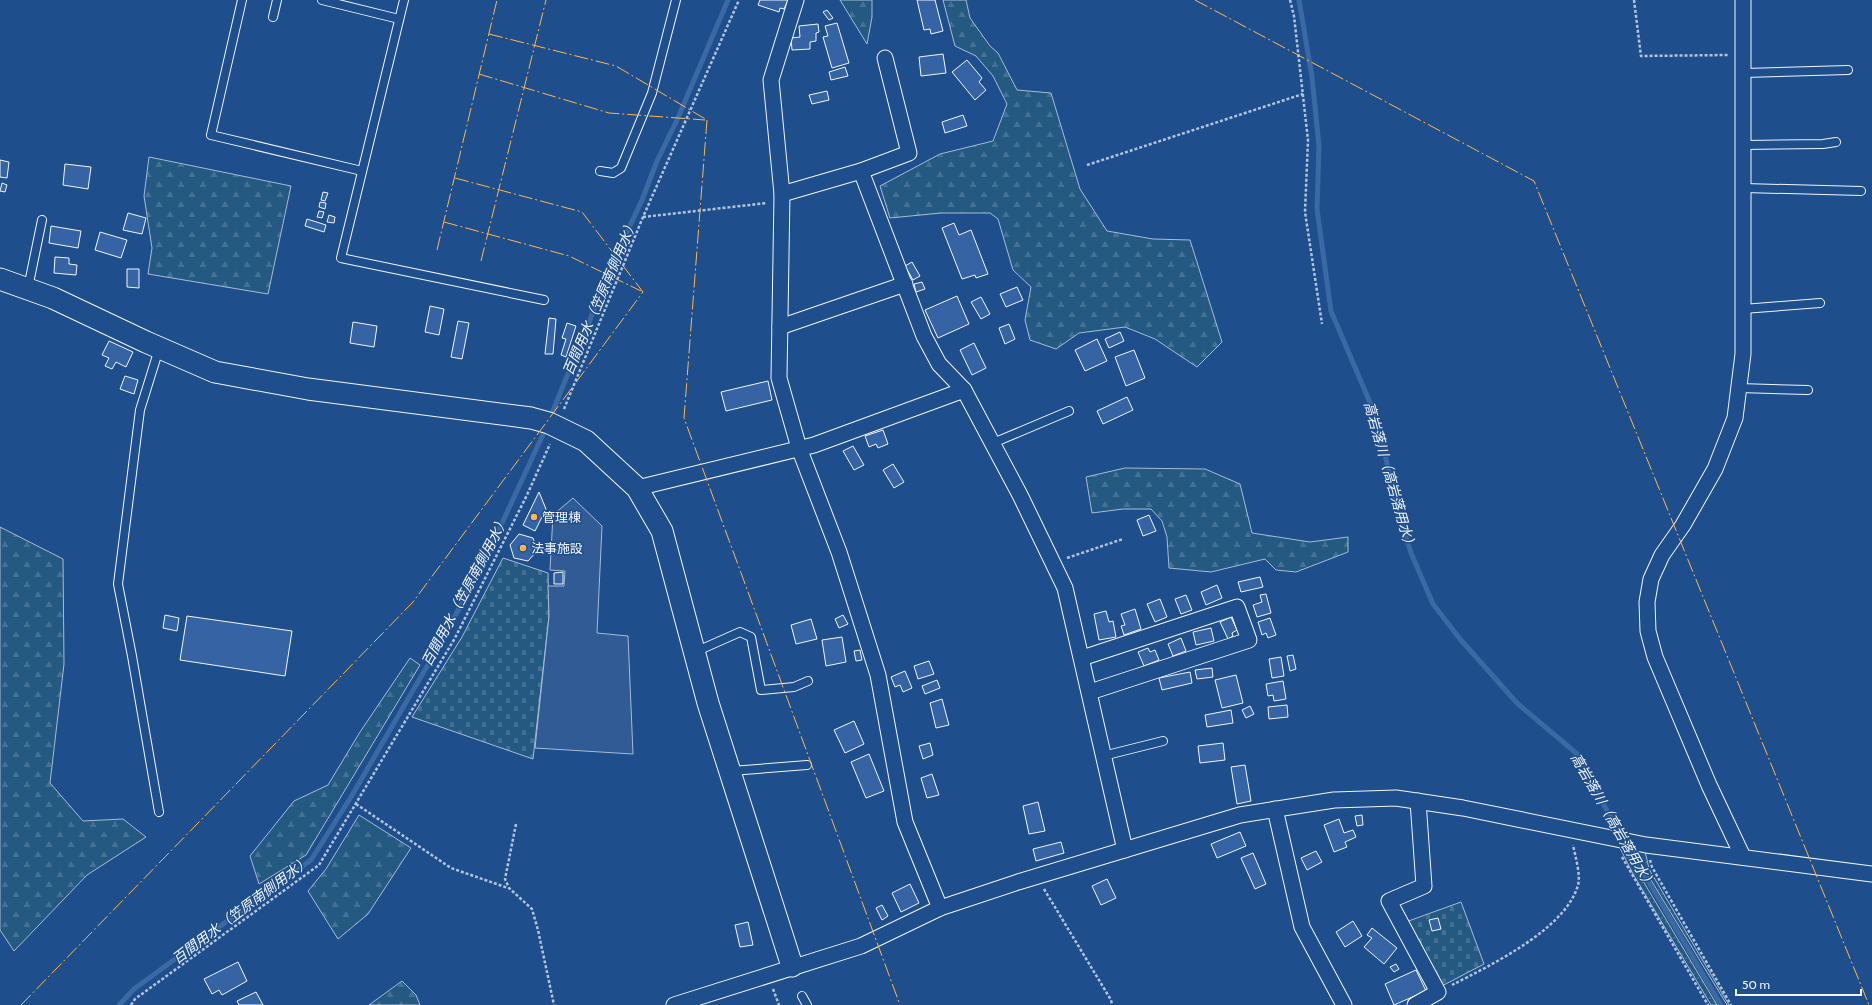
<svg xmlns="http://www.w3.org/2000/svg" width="1872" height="1005" viewBox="0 0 1872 1005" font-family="Cabin,'Noto Sans JP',sans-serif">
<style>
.grass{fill:url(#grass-dots);stroke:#a8bbd7}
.forest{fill:url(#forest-firs);stroke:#a8bbd7}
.cemetery{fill:url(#cemetery-stones);stroke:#a8bbd7}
.parking{fill:#305b95;stroke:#a8bbd7}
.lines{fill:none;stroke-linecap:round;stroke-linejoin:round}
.stream{stroke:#3b69a3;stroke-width:5}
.building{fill:#3563a3;stroke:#f2f6ff}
.lane-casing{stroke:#f2f6ff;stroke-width:10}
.street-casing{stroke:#f2f6ff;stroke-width:17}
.secondary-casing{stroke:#f2f6ff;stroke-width:23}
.path{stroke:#b3c4dc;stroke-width:2.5;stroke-dasharray:3 2;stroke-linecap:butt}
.lane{stroke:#1f4e8c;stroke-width:8}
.street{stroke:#1f4e8c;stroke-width:15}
.secondary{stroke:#1f4e8c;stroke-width:21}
.power{stroke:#ffb74d;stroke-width:1;stroke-dasharray:14 3 2 3;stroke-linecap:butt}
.poi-dot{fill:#ffb74d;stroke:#1f4e8c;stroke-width:1.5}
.labels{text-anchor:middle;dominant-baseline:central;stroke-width:3;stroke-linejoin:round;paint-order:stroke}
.poi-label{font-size:13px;fill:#f2f6ff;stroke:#1f4e8c;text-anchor:start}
.water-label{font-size:14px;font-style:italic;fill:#f2f6ff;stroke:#1f4e8c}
</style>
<defs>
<pattern id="grass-dots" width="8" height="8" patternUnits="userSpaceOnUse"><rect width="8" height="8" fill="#245a82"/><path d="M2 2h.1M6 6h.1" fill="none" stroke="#447295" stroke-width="1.8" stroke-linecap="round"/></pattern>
<pattern id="forest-firs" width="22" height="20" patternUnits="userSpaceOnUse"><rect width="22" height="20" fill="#245a82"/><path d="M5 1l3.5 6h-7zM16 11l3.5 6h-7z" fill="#447295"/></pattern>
<pattern id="cemetery-stones" width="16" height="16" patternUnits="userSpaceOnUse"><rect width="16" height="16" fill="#245a82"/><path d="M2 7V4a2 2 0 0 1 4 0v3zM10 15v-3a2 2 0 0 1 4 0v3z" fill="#447295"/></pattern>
</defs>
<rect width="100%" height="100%" fill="#1f4e8c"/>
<g class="grass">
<polygon points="1620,848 1624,849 1717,1005 1711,1005 1633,874"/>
<polygon points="1632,849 1645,851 1649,869 1729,1005 1727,1005"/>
</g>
<g class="forest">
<polygon points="840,0 872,0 872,17 867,44"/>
<polygon points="943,0 966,0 970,18 990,46 998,53 1017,90 1051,93 1080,189 1107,231 1153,239 1190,240 1222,342 1197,367 1155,339 1125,327 1079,333 1056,349 1030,340 1025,320 1031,287 1013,270 998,219 990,213 941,213 890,218 880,186 940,154 993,141 1007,104 993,76 976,56 955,46"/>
<polygon points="149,157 291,186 268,294 148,274 152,248 144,196"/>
<polygon points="1125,468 1205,469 1240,484 1252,533 1310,542 1348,537 1348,552 1296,572 1276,570 1265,559 1211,572 1169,568 1167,537 1162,521 1151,509 1123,509 1092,513 1086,477"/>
<polygon points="0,527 63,559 64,664 50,783 83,821 123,819 146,837 87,875 14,951 0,930"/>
<polygon points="410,658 420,665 306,855 259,884 250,856 294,801 328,785 360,732"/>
<polygon points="359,815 411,848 368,914 338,939 308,891 326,869"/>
<polygon points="402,981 416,995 420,1005 369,1005"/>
</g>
<g class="cemetery">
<polygon points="503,558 548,573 549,616 533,759 412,717 462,637"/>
<polygon points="1461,902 1484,964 1438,988 1403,923"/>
</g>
<polygon class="parking" points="573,498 602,526 597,633 628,636 633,754 535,748 549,616 548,586 564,586 565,571 550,570 553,515"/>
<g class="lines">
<g class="stream">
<polyline points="1299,0 1312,77 1319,146 1317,209 1331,311 1377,419 1398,512 1411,553 1433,604 1460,639 1517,703 1576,753 1601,800 1623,838"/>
<polyline points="550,418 615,258 642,200 657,161 677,120 728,0"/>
<polyline points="1627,845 1721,1005"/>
<polyline points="119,1005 134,989 311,860 351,797 440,644 485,560 546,428"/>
</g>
</g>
<g class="building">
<polygon points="760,0 788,0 784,9 780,8 779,12 758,5"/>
<polygon points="917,0 935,0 943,31 931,34 930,29 924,30"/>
<polygon points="827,10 833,18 829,20 823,12"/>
<polygon points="837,23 849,63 832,68 823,37 828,36 825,26"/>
<polygon points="818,24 819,32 816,33 816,41 810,42 810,49 792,50 791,38 800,37 799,26"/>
<polygon points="943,54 946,73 921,76 919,57"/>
<polygon points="967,60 982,78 979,82 986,90 975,100 952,72"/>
<polygon points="845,67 848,76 831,80 829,72"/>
<polygon points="827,91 829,100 812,104 809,95"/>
<polygon points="963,115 967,126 945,133 942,122"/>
<polygon points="0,160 9,162 7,178 0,177"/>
<polygon points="65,164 91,167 88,189 63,185"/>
<polygon points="2,183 7,185 5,192 0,191"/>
<polygon points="323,192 328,193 325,201 321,200"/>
<polygon points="320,202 326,203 325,209 319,207"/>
<polygon points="319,211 324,212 322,218 317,217"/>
<polygon points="128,213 146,218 142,234 123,230"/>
<polygon points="329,215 335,217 334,223 327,222"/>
<polygon points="307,219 326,225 324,232 305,226"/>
<polygon points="954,223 959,235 971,230 988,274 976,278 975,275 962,279 942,228"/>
<polygon points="51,226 81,231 78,248 49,243"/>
<polygon points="100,232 127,240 121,258 95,250"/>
<polygon points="55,257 69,258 69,264 77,265 76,275 54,273"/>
<polygon points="912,262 920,276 913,280 905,266"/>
<polygon points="127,269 139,269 139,288 127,287"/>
<polygon points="922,282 925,289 916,292 914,284"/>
<polygon points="1017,287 1023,300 1006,307 1000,294"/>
<polygon points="957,296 969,324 938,338 925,310"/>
<polygon points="981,297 990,314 981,319 971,302"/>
<polygon points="430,306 444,309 439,335 425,332"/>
<polygon points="549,318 556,319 553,354 545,354"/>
<polygon points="458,321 469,323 462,359 451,357"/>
<polygon points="353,322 377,326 374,347 350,343"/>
<polygon points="567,323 576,326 566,357 561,355 566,339 562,338"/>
<polygon points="1009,324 1015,339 1005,344 999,328"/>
<polygon points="1120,332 1124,341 1109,348 1105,339"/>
<polygon points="1097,339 1107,361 1085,371 1075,350"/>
<polygon points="109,341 133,352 126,367 116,362 112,369 105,366 109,358 102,355"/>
<polygon points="974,343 986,368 972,375 960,350"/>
<polygon points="1134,350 1145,378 1126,386 1115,357"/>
<polygon points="125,376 138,380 134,394 120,389"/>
<polygon points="768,381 772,400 726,411 721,392"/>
<polygon points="1127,397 1133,410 1103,424 1097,411"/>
<polygon points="883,430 888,444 878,448 876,444 869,447 865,436"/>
<polygon points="853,446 864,465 854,470 843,451"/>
<polygon points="893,464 904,482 894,488 883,470"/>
<polygon points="539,492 546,509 535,531 523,525"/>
<polygon points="1149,515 1156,531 1143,536 1137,520"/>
<polygon points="519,534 533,538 537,551 528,561 514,558 510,545"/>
<polygon points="563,572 563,584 554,584 554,573"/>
<polygon points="1260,577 1263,587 1241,592 1238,582"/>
<polygon points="1217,585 1222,598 1206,605 1201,592"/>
<polygon points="1266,594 1271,613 1257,617 1253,605 1262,602 1260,595"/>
<polygon points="1186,595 1192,610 1181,614 1175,599"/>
<polygon points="1160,599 1167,617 1155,622 1147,604"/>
<polygon points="1135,609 1141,629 1124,635 1121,626 1125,625 1121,614"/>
<polygon points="1106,611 1109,622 1113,621 1116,637 1099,640 1094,614"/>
<polygon points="165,615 179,618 177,631 163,628"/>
<polygon points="843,615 848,624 839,628 835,619"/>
<polygon points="187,616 292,631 285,676 180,660"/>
<polygon points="1231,617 1237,630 1232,633 1233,636 1228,639 1220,622"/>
<polygon points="1270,618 1276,635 1268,638 1266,633 1262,635 1258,622"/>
<polygon points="811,619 817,639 796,644 791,625"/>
<polygon points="1211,628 1214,641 1196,645 1193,632"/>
<polygon points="842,637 846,662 826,666 822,640"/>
<polygon points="1181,638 1186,651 1173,656 1168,644"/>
<polygon points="1148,648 1150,652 1155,650 1159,660 1144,666 1138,652"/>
<polygon points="860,650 862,660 856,661 854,651"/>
<polygon points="1293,655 1296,669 1290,671 1287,656"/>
<polygon points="1281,657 1284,676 1272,678 1269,659"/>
<polygon points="929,661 934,674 918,679 914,666"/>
<polygon points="1212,668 1213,677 1197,679 1195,670"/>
<polygon points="905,671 912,688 903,692 900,685 895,687 891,677"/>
<polygon points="1190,672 1192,683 1162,690 1159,678"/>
<polygon points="1236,675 1243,703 1222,708 1215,680"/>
<polygon points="937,680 940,688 925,694 922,686"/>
<polygon points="1283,681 1286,699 1274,701 1273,695 1268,696 1266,684"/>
<polygon points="942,699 949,725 936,728 930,703"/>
<polygon points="1287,705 1288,717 1269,719 1268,707"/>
<polygon points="1250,706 1254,714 1246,718 1242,710"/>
<polygon points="1231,710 1233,723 1207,727 1205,715"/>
<polygon points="854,721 864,744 845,753 834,730"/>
<polygon points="930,743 933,755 923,759 919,746"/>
<polygon points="1223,743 1225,760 1200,763 1198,746"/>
<polygon points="869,754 884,791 866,798 851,762"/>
<polygon points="1245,765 1251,801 1237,804 1231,767"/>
<polygon points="932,774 939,795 927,798 921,778"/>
<polygon points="1038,802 1045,831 1029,834 1023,806"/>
<polygon points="1362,815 1363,825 1357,826 1355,816"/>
<polygon points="1339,819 1344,833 1353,830 1356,837 1345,842 1347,847 1334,852 1324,825"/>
<polygon points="1240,832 1246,846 1217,858 1211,844"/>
<polygon points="1061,842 1064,853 1036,861 1033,849"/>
<polygon points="1316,851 1322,862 1307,870 1301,858"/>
<polygon points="1253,853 1266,884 1255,889 1241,858"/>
<polygon points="1107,879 1116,898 1101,905 1092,886"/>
<polygon points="910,884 919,903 901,912 892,893"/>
<polygon points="882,905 888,916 882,920 876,908"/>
<polygon points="1438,918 1441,929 1432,931 1429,920"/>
<polygon points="1353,921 1362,936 1345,947 1336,932"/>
<polygon points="748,922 753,945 740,947 735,925"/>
<polygon points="1372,928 1397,948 1384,964 1364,947 1372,938 1367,935"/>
<polygon points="238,962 247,981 222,995 219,990 212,994 204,979"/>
<polygon points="1396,964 1399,969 1394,972 1390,967"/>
<polygon points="1416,970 1426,991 1394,1005 1385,984"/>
<polygon points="256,992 263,1005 239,1005 237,1001"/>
</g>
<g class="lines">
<defs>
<g id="lane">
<polyline points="242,0 211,135 362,171"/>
<polyline points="322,0 399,19"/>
<polyline points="404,0 341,258 544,300"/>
<polyline points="273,17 277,0"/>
<polyline points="1744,73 1848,70"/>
<polyline points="1744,145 1823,144 1836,142"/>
<polyline points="600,171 613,173 621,168 652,93 676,0"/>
<polyline points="1744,188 1861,191"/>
<polyline points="28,288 42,220"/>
<polyline points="1743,309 1820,303"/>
<polyline points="159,349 140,410 118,584 132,656 159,812"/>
<polyline points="1739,388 1808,390"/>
<polyline points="993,443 1069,411"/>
<polyline points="695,652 740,632 751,637 761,690 794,687 808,681"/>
<polyline points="1103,756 1163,741"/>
<polyline points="731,771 807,765"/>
<polyline points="802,996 807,1005"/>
</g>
<g id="street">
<polyline points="796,0 771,80 782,194 779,378 799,448 839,552 878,675 905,822 940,908"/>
<polyline points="861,171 924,336 939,364 964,390"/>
<polyline points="782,194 861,171 909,153 885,58"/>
<polyline points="780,327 905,284"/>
<polyline points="637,488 814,445 964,390 1020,495 1065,588 1125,850"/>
<polyline points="1082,658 1237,607 1249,640 1090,692"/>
<polyline points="1275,809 1302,927 1344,1005"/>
<polyline points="1743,857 1709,785 1655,657 1648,631 1647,602 1651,579 1662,555 1683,525 1715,469 1735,418 1743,354 1743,0"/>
<polyline points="674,1005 861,946 940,908 1018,882 1240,815 1334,800 1396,798 1463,808 1646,845 1872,874"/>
<polyline points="1415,1005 1438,992 1389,901 1424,886 1418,801"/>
</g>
<polyline id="secondary" points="0,279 53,298 146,342 215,372 308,389 531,418 549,423 586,441 637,488 662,531 708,703 792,966"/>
</defs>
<use href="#lane" class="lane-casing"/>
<use href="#street" class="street-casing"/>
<use href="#secondary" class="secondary-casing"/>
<g class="path">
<polyline points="1290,0 1294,16 1308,140 1305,212 1322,324"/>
<polyline points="1634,0 1641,56 1728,55"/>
<polyline points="1087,165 1303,94"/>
<polyline points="643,217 767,203"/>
<polyline points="564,409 643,217 739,0"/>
<polyline points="1067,558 1123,539"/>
<polyline points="356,804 451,868 508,888"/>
<polyline points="516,824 505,879 509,888 532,909 538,930 554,1005"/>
<polyline points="1622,857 1708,1005"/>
<polyline points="1650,860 1652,867 1731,1005"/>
<polyline points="1044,889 1111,1000 1112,1005"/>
<path d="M1452 985C1491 965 1566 929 1578 885 1581 876 1575 855 1573 845"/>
<polyline points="773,989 779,1005"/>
<polyline points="131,1005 135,999 319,865 455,638 527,495 550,444"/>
</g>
<use href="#lane" class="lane"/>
<use href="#street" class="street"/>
<use href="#secondary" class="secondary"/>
<g class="power">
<polyline points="1195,0 1534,181 1869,1005"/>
<polyline points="489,34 616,66 707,120"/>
<polyline points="479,74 609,113 705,120"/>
<polyline points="707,120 684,418 900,1005"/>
<polyline points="455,178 582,212 643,292"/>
<polyline points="444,222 569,256 641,291"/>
<polyline points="437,250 497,0"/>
<polyline points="481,261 546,0"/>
<polyline points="21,1005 413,602 643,292"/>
</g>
</g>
<g class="poi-dot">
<circle cx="534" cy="517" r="4"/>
<circle cx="523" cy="548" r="4"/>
</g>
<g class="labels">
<g class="poi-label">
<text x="542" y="517">管理棟</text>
<text x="531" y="548">法事施設</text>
</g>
<g class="water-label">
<text transform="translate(600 297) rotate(-67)">百間用水（笠原南側用水）</text>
<text transform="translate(1390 476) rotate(74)">高岩落川（高岩落用水）</text>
<text transform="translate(465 591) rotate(-62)">百間用水（笠原南側用水）</text>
<text transform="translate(1613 821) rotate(60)">高岩落川（高岩落用水）</text>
<text transform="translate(241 910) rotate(-37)">百間用水（笠原南側用水）</text>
</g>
</g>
<path d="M1736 989v6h125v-6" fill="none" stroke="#f2f6ff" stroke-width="2"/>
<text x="1742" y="989" font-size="12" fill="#f2f6ff" stroke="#1f4e8c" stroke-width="3" paint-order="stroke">50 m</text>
</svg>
